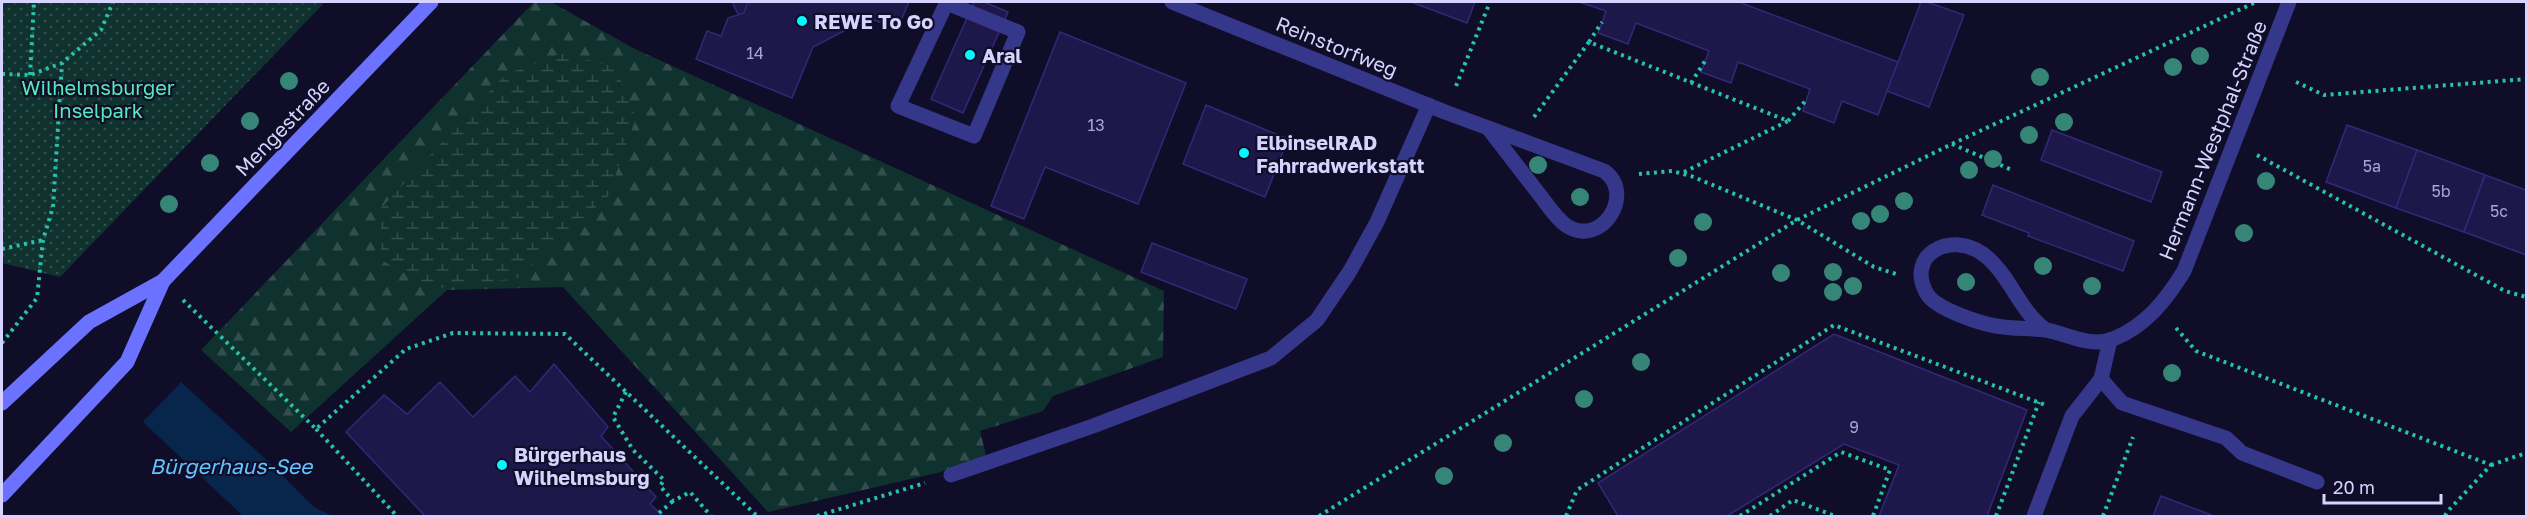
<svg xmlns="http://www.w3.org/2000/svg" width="2528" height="518" viewBox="0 0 2528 518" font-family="'Golos Text',sans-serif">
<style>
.forest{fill:url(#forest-firs)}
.wetland{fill:url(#wetland-marsh)}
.park{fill:url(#park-dots)}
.water{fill:#08264c}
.building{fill:#1e184a;stroke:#322878;stroke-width:1.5}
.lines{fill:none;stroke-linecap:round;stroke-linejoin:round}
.path{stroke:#26c2ac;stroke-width:4;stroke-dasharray:3 4.5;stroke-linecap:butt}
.lane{stroke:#35388a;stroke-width:15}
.street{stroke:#35388a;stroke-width:15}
.secondary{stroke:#6b72ff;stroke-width:15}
.tree{fill:#368678}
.poi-dot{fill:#00f9ff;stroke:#100d28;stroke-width:2}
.labels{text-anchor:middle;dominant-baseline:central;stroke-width:4.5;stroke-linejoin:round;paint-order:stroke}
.number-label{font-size:16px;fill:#a8a5d2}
.poi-label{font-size:20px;font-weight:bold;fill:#d6d4ff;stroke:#100d28;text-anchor:start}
.street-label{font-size:20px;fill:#d6d4ff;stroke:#100d28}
.park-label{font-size:20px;fill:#56e9b9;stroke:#100d28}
.water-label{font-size:21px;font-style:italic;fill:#62c2ff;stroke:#100d28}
</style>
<defs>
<pattern id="forest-firs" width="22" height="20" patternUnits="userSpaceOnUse" patternTransform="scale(1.5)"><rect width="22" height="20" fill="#10322e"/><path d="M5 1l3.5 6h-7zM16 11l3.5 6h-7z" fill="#324f4d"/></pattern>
<pattern id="wetland-marsh" width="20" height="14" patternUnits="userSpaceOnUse" patternTransform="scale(1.5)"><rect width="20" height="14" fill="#10322e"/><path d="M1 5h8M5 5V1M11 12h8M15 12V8" fill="none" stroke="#324f4d"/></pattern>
<pattern id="park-dots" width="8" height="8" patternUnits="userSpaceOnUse" patternTransform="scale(1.5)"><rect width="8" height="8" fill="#10322e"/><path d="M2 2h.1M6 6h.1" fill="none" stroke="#324f4d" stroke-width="1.8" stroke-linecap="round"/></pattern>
</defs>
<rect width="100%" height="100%" fill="#100d28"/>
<polygon class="forest" points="534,2 551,2 633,48 1164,291 1163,357 1053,396 1043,411 980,431 986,455 941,472 768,512 563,287 447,290 291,432 201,350"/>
<polygon class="wetland" points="562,53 615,67 636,118 608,196 518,278 432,289 381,260 381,208 505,75"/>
<polygon class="park" points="2,2 325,2 60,277 2,263"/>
<polygon class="water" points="181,382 272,465 314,507 333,516 243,516 143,422"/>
<g class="building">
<polygon points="732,2 782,2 742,22"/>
<polygon points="752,2 909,2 897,29 869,18 813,47 792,98 696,59 707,31 721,36 728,18 744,13 747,4"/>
<polygon points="974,2 984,2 1008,12 963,113 931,99"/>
<polygon points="1411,2 1475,2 1467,23"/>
<polygon points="1579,2 1739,2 1898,62 1878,115 1842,101 1834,123 1803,111 1810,89 1738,62 1731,83 1701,72 1709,51 1636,23 1628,44 1598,33 1606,11"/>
<polygon points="1921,2 1927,2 1964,15 1929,107 1887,91"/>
<polygon points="1060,32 1186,83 1138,204 1045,167 1024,219 991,206"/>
<polygon points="1206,105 1288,139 1265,197 1183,164"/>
<polygon points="2347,125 2417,150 2396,208 2326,182"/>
<polygon points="2052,130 2162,172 2151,202 2041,160"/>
<polygon points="2417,150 2485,175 2464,232 2396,208"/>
<polygon points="2485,175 2526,190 2526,255 2464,232"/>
<polygon points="1993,185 2134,241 2123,271 2028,236 2029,233 1982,215"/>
<polygon points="1152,243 1247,279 1236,309 1141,272"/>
<polygon points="1834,334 2027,410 1987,516 1879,516 1899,465 1844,444 1727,516 1618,516 1598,483"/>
<polygon points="554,364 608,427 601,436 656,497 650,504 663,516 425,516 346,432 384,395 407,414 440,382 473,417 515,376 530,392"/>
<polygon points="2161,496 2214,516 2153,516"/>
</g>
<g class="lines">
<g class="path">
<polyline points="1589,42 1602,22"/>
<polyline points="2,74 30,75 62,63 101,30 113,2"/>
<polyline points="30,75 34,2"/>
<polyline points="2296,82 2324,95 2526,79"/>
<polyline points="1691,83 1705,61"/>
<polyline points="1456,86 1490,2"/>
<polyline points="1534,117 1589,42 1788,121 1682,173"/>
<polyline points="1788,121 1807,99"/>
<polyline points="1952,144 2012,170"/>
<polyline points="2257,155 2505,291 2526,297"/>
<polyline points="1639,174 1672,171 1691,176 1797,220 1874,267 1896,274"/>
<polyline points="2,249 43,240"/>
<polyline points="183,300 316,429 406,349 453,333 565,334 757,516"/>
<polyline points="2176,328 2196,351 2491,465 2447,512 2445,516"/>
<polyline points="2,343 37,298 43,240 53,207 62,63"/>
<polyline points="626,392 613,417 633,450 664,480 660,486 673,501 690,492 711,516"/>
<polyline points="316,429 397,516"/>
<polyline points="2491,465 2526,453"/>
<polyline points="659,513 673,501"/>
<polyline points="817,516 925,483"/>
<polyline points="1319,516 1797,220 1952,144 2256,2"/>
<polyline points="1566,516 1577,490 1834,325 2048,406"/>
<polyline points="1740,516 1841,452 1890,470 1873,516"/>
<polyline points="1770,516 1793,500 1835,516"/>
<polyline points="1996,516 2039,402"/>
<polyline points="2103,516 2133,437"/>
</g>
<g class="lane">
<polyline points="947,3 1018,32 974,136 898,106 947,2"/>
<polyline points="2101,379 2122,403 2226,438 2242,453 2317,482"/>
<polyline points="951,475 1093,426 1271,358 1317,320 1350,271 1377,222 1429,105"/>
<polyline points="2034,516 2072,416 2101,379 2110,340"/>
</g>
<g class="street">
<path d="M1172 2 1445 112 1604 171C1636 193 1602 248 1567 226 1555 218 1548 205 1539 194 1522 172 1505 150 1488 128"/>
<path d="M2046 330C2019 311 2010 274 1983 254 1949 230 1905 256 1927 294 1936 309 1979 323 1996 326 2013 329 2030 328 2046 330 2068 334 2090 348 2113 339 2146 326 2166 300 2184 271L2289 2"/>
</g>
<g class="secondary">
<polyline points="2,403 89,322 163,281 431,2"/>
<polyline points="2,495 127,362 163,281"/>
</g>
</g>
<g class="tree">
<circle cx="2200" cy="56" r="9"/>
<circle cx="2173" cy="67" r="9"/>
<circle cx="2040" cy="77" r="9"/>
<circle cx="289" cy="81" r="9"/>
<circle cx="250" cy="121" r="9"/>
<circle cx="2064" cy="122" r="9"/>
<circle cx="2029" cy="135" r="9"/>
<circle cx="1993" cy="159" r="9"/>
<circle cx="210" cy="163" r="9"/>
<circle cx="1538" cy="165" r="9"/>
<circle cx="1969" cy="170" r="9"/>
<circle cx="2266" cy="181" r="9"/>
<circle cx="1580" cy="197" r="9"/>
<circle cx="1904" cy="201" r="9"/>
<circle cx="169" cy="204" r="9"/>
<circle cx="1880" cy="214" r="9"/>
<circle cx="1861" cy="221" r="9"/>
<circle cx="1703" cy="222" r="9"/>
<circle cx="2244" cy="233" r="9"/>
<circle cx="1678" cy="258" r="9"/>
<circle cx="2043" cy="266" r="9"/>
<circle cx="1833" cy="272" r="9"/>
<circle cx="1781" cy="273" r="9"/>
<circle cx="1966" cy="282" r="9"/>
<circle cx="1853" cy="286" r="9"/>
<circle cx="2092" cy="286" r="9"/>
<circle cx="1833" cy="292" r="9"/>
<circle cx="1641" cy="362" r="9"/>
<circle cx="2172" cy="373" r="9"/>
<circle cx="1584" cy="399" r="9"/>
<circle cx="1503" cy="443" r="9"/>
<circle cx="1444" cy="476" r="9"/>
</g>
<g class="poi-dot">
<circle cx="802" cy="21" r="6"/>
<circle cx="970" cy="55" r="6"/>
<circle cx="1244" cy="153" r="6"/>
<circle cx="502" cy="465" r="6"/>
</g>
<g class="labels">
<g class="number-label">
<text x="755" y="53">14</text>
<text x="1096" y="125">13</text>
<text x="2372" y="166">5a</text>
<text x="2441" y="191">5b</text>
<text x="2499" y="211">5c</text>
<text x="1854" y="427">9</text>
</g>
<g class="poi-label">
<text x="814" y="21">REWE To Go</text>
<text x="982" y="55">Aral</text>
<text x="1256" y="142">ElbinselRAD<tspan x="1256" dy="23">Fahrradwerkstatt</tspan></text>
<text x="514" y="454">Bürgerhaus<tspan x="514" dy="23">Wilhelmsburg</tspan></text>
</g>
<g class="street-label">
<text transform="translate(1337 46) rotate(22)">Reinstorfweg</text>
<text transform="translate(282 127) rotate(-46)">Mengestraße</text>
<text transform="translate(2212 140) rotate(-68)">Hermann-Westphal-Straße</text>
</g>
<g class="park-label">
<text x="98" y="87">Wilhelmsburger<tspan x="98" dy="23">Inselpark</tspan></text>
</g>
<g class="water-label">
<text x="231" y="466">Bürgerhaus-See</text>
</g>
</g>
<rect width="2528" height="518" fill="none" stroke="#d6d4ff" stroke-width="6"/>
<path d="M2324 494v9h117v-9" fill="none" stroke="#d6d4ff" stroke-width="3"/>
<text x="2333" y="494" font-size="18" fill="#d6d4ff" stroke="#100d28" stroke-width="4.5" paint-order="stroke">20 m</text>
</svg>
